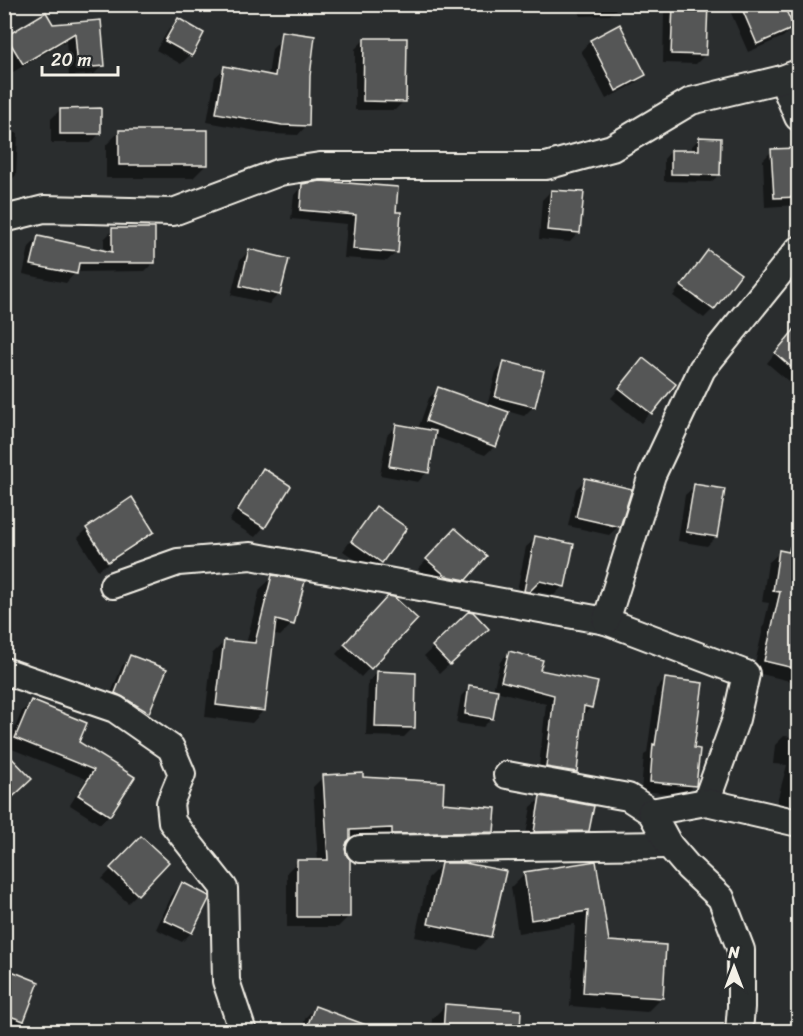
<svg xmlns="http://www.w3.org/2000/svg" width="803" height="1036" viewBox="0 0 803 1036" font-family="Sriracha,sans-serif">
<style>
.shadow{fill:#0007}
.building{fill:#555756;stroke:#f4f1e8;stroke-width:1.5}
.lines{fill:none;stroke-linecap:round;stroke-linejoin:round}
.street-casing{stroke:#f4f1e8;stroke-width:30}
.street{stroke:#2a2d2e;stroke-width:26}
</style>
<rect width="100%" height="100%" fill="#2a2d2e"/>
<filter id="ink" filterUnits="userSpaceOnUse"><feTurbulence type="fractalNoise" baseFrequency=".0167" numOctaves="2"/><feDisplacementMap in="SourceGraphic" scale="12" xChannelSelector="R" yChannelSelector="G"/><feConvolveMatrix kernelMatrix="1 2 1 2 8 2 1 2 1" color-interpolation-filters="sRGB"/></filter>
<g filter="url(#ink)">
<g class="shadow">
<polygon points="4,4 26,4 4,8"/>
<polygon points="356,4 390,4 356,9"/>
<polygon points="579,4 620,4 620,5 610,15 580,16"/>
<polygon points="672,4 706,4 705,55 696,64 663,63 664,13"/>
<polygon points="727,4 781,4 792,28 783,37 748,52"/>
<polygon points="178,20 190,55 181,64 156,50 169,29"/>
<polygon points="100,22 103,65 94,74 69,76 66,41 13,72 4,58 4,40 7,38 49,26"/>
<polygon points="619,26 645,75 635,84 606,99 581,51 590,41"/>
<polygon points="281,40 308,76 307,125 298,135 272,134 207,122 215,77 225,68 268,76 272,49"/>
<polygon points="364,40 404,101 395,110 355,110 355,49"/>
<polygon points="60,110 100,133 91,143 51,143 51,119"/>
<polygon points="120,131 207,164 193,178 106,178 106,145"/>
<polygon points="4,133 18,133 16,175 7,184 4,184"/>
<polygon points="699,139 719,175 711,182 664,181 664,159 671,151 692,151 692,146"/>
<polygon points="798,149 798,205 765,207 763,160 772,151"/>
<polygon points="303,185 394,213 397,252 387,261 344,258 347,224 291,219 294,195"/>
<polygon points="551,191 579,232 570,242 539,239 542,200"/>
<polygon points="113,230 154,262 145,271 76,272 66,283 23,274 29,247 38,238 104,252 104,239"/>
<polygon points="249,251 287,260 278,295 269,304 231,295 240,260"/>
<polygon points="708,252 713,309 704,318 673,296 699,261"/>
<polygon points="798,325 798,383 795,387 767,363"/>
<polygon points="643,360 674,385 641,423 611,398"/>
<polygon points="505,363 533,407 524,416 507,411 495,446 485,455 433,436 427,472 418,482 380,475 387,435 397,426 418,429 429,398 438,389 487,406 496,372"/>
<polygon points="263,470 289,486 264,527 255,537 229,521 254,480"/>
<polygon points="585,480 619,526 609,535 568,526 576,489"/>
<polygon points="695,486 716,537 707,546 678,541 685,495"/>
<polygon points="376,508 381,562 372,571 343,551 367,518"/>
<polygon points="87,529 153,532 143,541 98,570 78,538"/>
<polygon points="536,538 563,586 554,595 529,590 518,600 515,600 526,547"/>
<polygon points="446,539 465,579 455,589 436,585 418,569"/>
<polygon points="780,552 798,555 798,683 753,672 769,603 762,602 768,563"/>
<polygon points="273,577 292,624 280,636 273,634 264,710 252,723 205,717 212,654 225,641 246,644 260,589"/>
<polygon points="379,608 415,619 361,677 336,654"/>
<polygon points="469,613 478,638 440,673 424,656"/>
<polygon points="509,652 591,707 582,716 575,772 566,781 538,776 546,704 496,691 492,718 483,727 456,723 461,696 470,687 493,690 500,662"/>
<polygon points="131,657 148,712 139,721 107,703 122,666"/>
<polygon points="377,673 413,728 404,737 366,736 368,682"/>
<polygon points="666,679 692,749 694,785 685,795 641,791 644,755 647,753 656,689"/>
<polygon points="32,702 77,742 133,778 109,815 100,824 70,805 86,779 7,747 22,711"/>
<polygon points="798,733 798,820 774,812 787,765 773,764 775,745 784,736 795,737"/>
<polygon points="323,777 362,779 441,805 492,832 482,842 382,837 347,840 344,849 348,917 338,927 287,927 287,872 297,862 318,862 313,787"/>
<polygon points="541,798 588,830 579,840 525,840 531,807"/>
<polygon points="141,838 137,894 128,903 102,879"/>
<polygon points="595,863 608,943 661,998 647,1012 570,1006 575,924 518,933 511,887 524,874"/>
<polygon points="442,864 490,936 476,950 415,937 428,878"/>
<polygon points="182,884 191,933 182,942 156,929 173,893"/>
<polygon points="4,970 22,1020 13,1030 4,1026"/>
<polygon points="446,1005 518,1032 431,1032 432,1019"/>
<polygon points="315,1008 361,1032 300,1032 306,1017"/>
</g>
<g class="building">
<polygon points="673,4 708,4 706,55 671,54"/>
<polygon points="740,4 783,4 794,28 757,44"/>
<polygon points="46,12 53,24 101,20 105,66 78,68 75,33 23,64 6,36"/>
<polygon points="178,18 204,33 192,56 165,41"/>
<polygon points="620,24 646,75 616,91 590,40"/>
<polygon points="281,31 315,36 310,76 309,126 282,125 216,113 224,66 275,76"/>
<polygon points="364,38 407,38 406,102 363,101"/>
<polygon points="101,108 101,134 60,134 60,109"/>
<rect x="119" y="130" width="89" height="35"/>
<polygon points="699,137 721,138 720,175 671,174 671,150 699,150"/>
<polygon points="798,148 798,197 774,198 771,149"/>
<polygon points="321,181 398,187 396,212 401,212 398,253 353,249 356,215 300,210 302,184"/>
<polygon points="551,190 584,192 580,233 547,230"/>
<polygon points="112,228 155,228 155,263 79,263 77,274 31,265 38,236 112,252"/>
<polygon points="249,249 289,259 280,295 240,286"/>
<polygon points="708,250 741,274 714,310 681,286"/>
<polygon points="798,325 798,373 775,353"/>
<polygon points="643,358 676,384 652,414 619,388"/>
<polygon points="504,361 544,371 535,407 495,397"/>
<polygon points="438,387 509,412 496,447 426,421"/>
<polygon points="396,424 436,431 429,473 389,466"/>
<polygon points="263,468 291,486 265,528 237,511"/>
<polygon points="585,478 632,489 620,527 576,517"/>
<polygon points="694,484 725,489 717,537 686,532"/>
<polygon points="132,497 154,532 108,562 86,528"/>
<polygon points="376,506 407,528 382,563 351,541"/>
<polygon points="455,528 487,556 466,580 446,576 426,559"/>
<polygon points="535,536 574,544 565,587 540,581 529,592 524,591"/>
<polygon points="790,547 798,548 798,669 764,661 780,592 773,591 779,550 789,552"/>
<polygon points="272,575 305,581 294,625 276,620 265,711 216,705 224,640 255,643"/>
<polygon points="388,596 394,597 418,619 371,669 344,644"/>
<polygon points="469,611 473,612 489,629 450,665 432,646"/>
<polygon points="509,651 543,660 540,670 598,682 592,708 584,706 577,772 546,767 554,695 501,681"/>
<polygon points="130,655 167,669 149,713 123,697 115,693"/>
<polygon points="377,671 416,673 415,728 375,727"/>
<polygon points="665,678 703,683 694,748 700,749 696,786 650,782 653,744 655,745"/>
<polygon points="469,685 498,690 493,719 465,714"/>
<polygon points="31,700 87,723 79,742 135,777 110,816 78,795 94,770 15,738"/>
<polygon points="4,750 32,779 4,805"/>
<polygon points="363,773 363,777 444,782 443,803 496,808 494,832 392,834 392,828 350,830 350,839 347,842 345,849 347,856 350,859 350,917 297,917 297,860 328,860 323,775"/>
<polygon points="540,796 594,806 589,831 534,832"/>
<polygon points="141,836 169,862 138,895 110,868"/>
<polygon points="596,861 609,941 666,945 663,998 583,993 588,911 531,920 524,872"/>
<polygon points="441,863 465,863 506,871 491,937 428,924"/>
<polygon points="182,882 209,896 209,899 192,933 164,920"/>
<polygon points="4,968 39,982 24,1021 4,1014"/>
<polygon points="445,1004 521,1010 520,1032 443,1032"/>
<polygon points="315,1006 377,1029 377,1032 305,1032"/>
</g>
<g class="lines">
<defs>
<g id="street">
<polyline points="782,79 798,117"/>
<polyline points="4,219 44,209 173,212 280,172 320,166 546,166 612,148 691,101 782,79 798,73"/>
<polyline points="113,585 178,562 251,556 606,621 746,674 736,719 706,802"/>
<polyline points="606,621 652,475 702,369 798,250"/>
<polyline points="4,671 115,709 171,748 182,774 170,803 172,822 224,888 226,981 243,1032"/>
<polyline points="507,775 628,797 651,812"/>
<polyline points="360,849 669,845"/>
<polyline points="739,1032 741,1007 741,950 721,898 688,867 669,845 651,812 706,802 798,823"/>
</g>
</defs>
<use href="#street" class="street-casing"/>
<use href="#street" class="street"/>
</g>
</g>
<rect width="803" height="1036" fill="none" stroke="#2a2d2e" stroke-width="24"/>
<rect x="12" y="12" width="779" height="1012" fill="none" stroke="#f4f1e8" stroke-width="2" filter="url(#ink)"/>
<g transform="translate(734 967)" stroke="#2a2d2e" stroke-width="4.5" paint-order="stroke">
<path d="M0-4.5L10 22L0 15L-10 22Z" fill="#f4f1e8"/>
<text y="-9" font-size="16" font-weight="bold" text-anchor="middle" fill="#f4f1e8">N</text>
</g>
<path d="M42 66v9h76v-9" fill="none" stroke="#f4f1e8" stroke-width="3"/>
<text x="51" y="66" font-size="18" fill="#f4f1e8" stroke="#2a2d2e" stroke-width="4.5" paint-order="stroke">20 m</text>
</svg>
